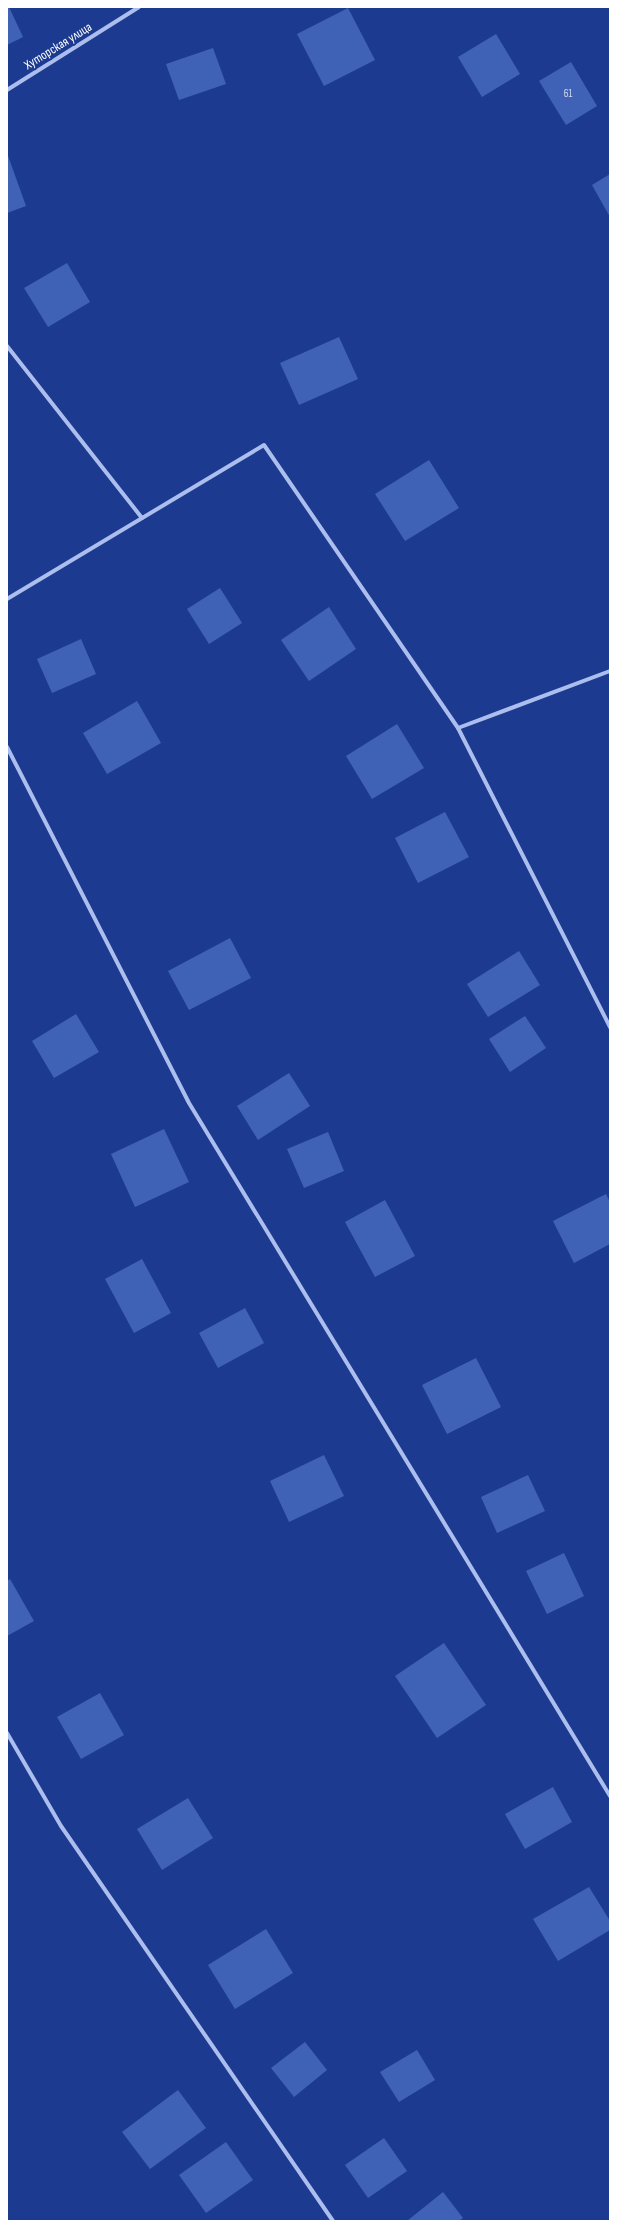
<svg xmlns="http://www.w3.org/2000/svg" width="617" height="2228" viewBox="0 0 617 2228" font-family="'Sofia Sans Condensed',sans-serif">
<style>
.building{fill:#4062b6}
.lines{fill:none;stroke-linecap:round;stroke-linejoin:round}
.minor{stroke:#acbeee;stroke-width:4}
.labels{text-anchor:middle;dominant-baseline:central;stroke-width:4;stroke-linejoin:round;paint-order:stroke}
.number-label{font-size:11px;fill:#cfd8ed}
.street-label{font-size:13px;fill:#fff;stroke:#1c3b90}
</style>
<rect width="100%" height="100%" fill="#1c3b90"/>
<g class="building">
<polygon points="7,7 9,7 23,37 7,45"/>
<polygon points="348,8 375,60 324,86 297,34"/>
<polygon points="496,34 520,74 482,97 458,57"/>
<polygon points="213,48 226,84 179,100 166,64"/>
<polygon points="571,62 597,106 566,125 539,81"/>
<polygon points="7,153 26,206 7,213"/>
<polygon points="610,174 610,217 592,185"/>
<polygon points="67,263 90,302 48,327 24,288"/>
<polygon points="339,337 358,379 299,405 280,363"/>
<polygon points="429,460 459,508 405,541 375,494"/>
<polygon points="220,588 242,623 209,644 187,609"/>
<polygon points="329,607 356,649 309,681 281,640"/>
<polygon points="81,639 96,674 52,693 37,659"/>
<polygon points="137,701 161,743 107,774 83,733"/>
<polygon points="397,724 424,768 372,799 346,756"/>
<polygon points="445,812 469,857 418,883 395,838"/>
<polygon points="230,938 251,978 189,1010 168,971"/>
<polygon points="519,951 540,985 488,1017 467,984"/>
<polygon points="76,1014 99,1052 54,1078 32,1041"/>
<polygon points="525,1016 546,1048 510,1072 489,1039"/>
<polygon points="289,1073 310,1106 258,1140 237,1106"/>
<polygon points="164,1129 189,1182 135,1207 111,1154"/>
<polygon points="328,1132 344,1171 304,1188 287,1149"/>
<polygon points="606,1194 610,1202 610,1244 574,1263 553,1221"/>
<polygon points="385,1200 415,1256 375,1277 345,1222"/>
<polygon points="142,1259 171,1313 134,1333 105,1279"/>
<polygon points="245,1308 264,1343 218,1368 199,1333"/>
<polygon points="476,1358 501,1407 447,1434 422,1385"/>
<polygon points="324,1455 344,1496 289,1522 270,1481"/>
<polygon points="528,1475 545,1511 497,1533 481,1497"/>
<polygon points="564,1553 584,1596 547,1614 526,1571"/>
<polygon points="10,1579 34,1621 7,1636 7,1581"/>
<polygon points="444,1643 486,1705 437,1738 395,1676"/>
<polygon points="100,1693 124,1735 81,1759 57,1717"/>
<polygon points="553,1787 572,1822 525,1849 505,1814"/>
<polygon points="188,1798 213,1838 162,1870 137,1829"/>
<polygon points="589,1887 610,1921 610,1930 558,1961 533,1919"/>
<polygon points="266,1929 293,1973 235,2009 208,1965"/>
<polygon points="305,2042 327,2070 294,2097 271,2068"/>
<polygon points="417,2050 435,2080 399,2102 380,2072"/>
<polygon points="178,2090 206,2128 150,2169 122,2132"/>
<polygon points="384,2138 407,2171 368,2198 345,2165"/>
<polygon points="226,2142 253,2180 206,2213 179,2175"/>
<polygon points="443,2192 463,2218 459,2221 407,2221"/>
</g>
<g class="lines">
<g class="minor">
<polyline points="7,90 139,7"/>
<polyline points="7,346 142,518"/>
<polyline points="7,599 264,445 458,728 610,1027"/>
<polyline points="458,728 610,671"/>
<polyline points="7,747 189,1103 610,1796"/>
<polyline points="7,1733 61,1826 333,2221"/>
</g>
</g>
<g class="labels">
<g class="number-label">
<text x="568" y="93">61</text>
</g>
<g class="street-label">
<text transform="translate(58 46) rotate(-32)">Хуторская улица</text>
</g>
</g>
<rect width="617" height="2228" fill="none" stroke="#ffffff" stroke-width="16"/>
</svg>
